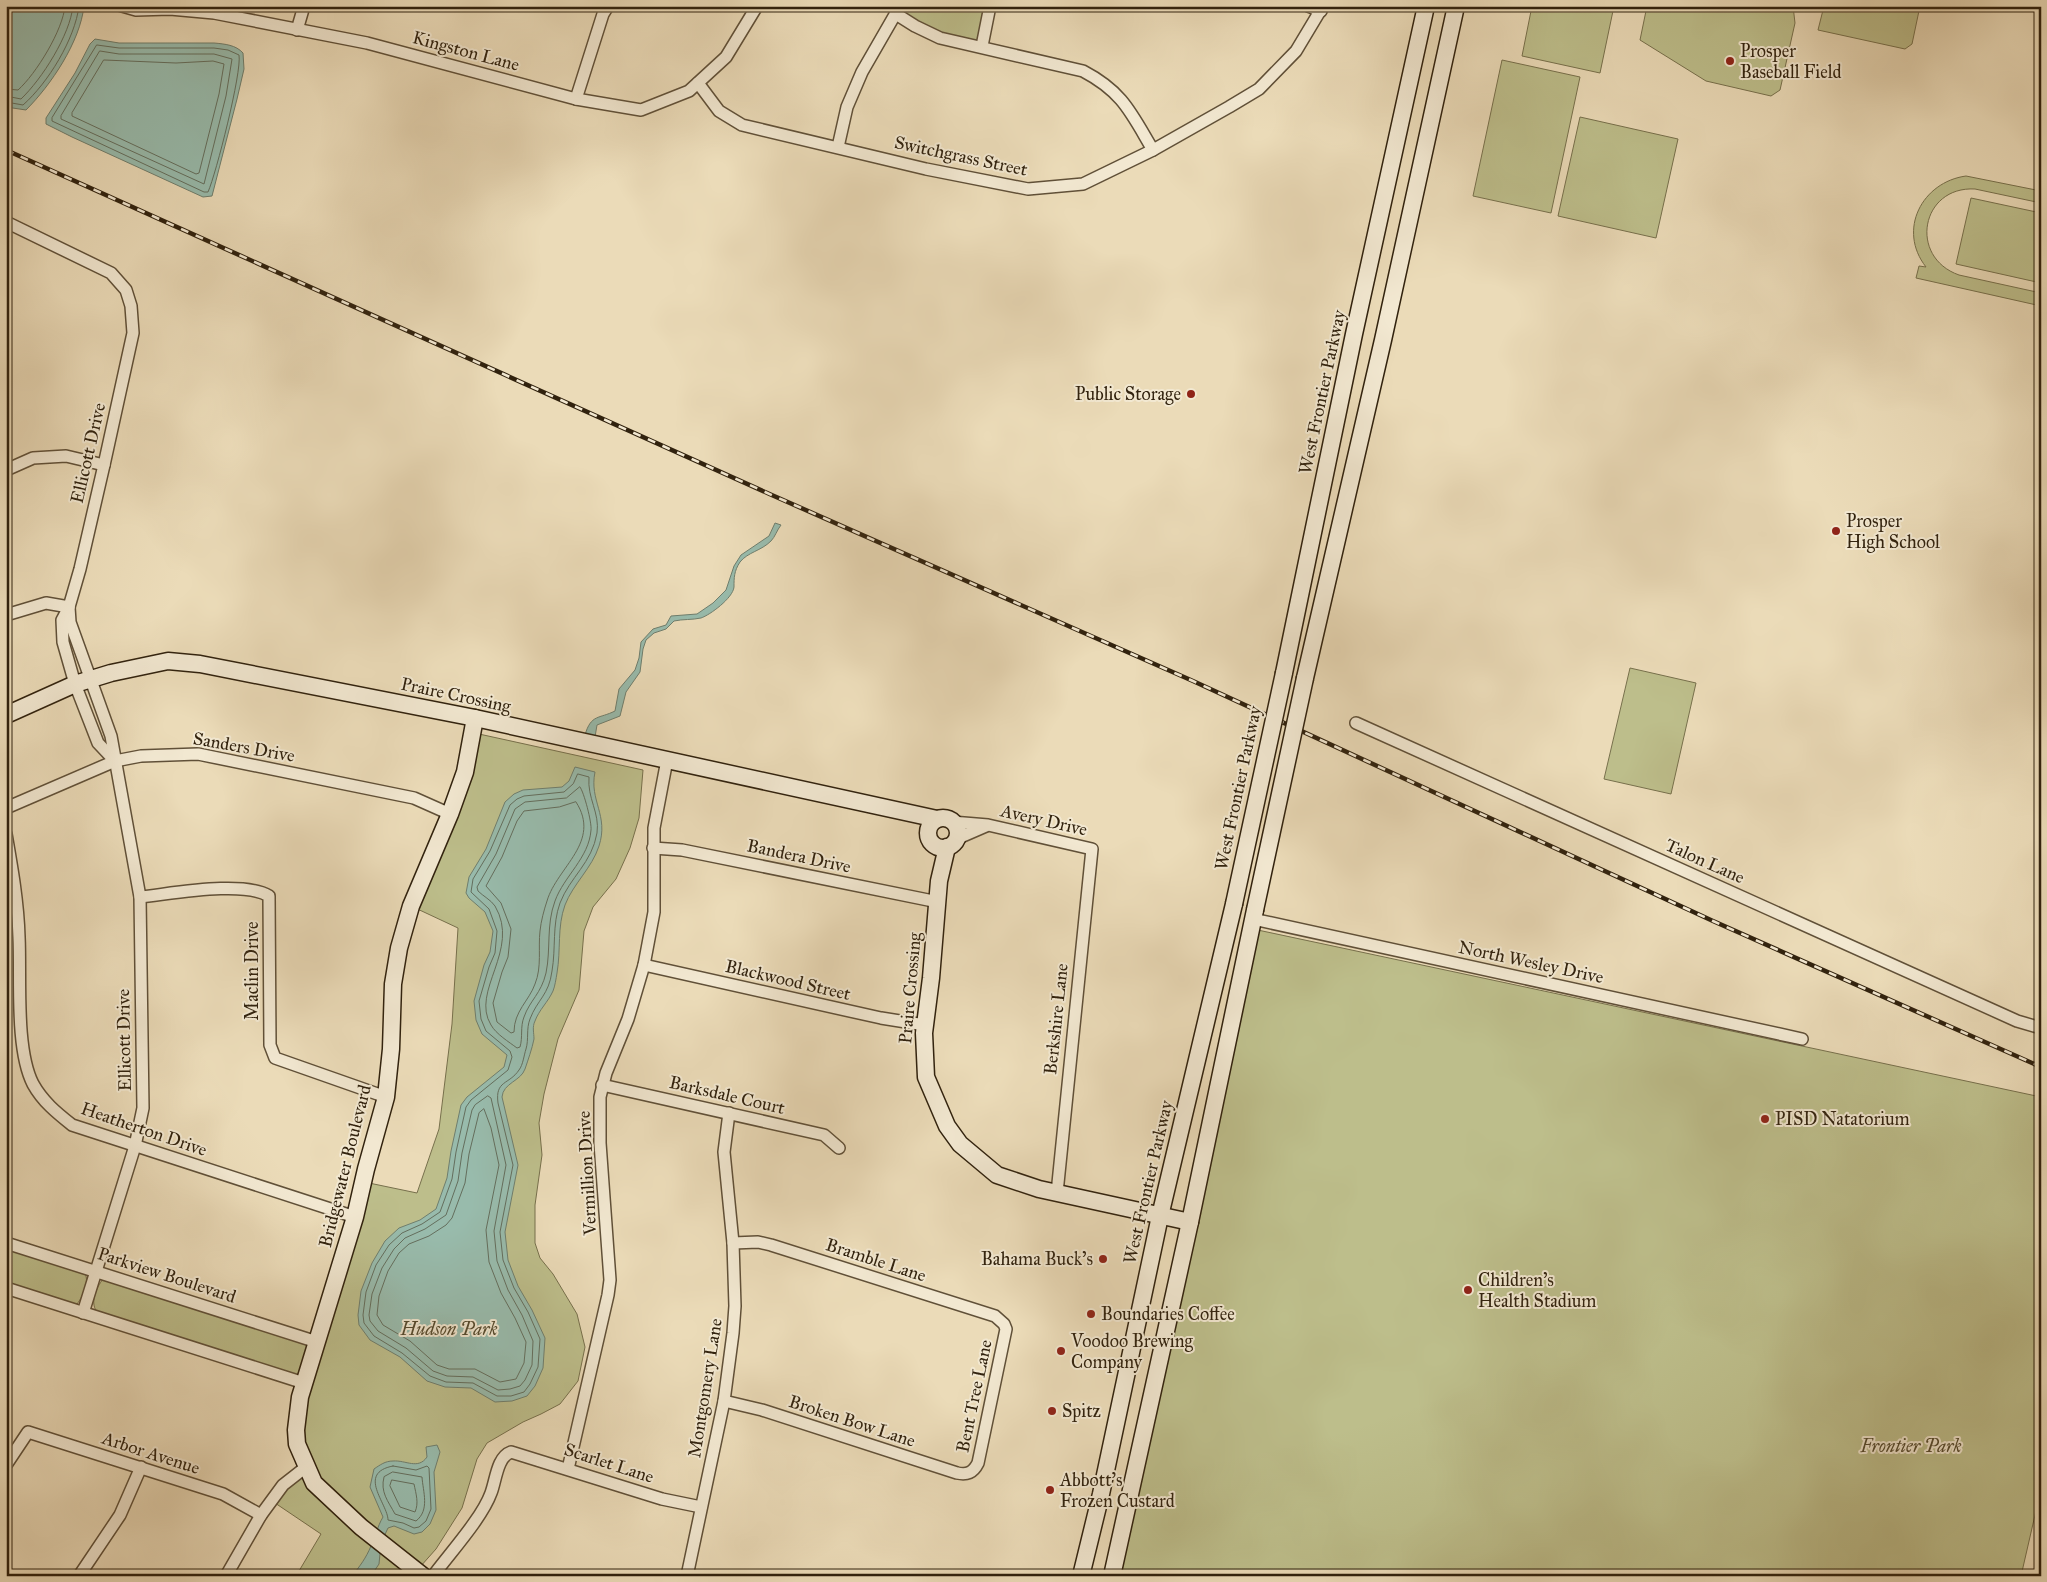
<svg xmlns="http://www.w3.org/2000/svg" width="2047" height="1582" viewBox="0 0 2047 1582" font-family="'IM FELL Great Primer',serif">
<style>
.green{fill:#bdbe8b;stroke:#77704c}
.water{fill:#98bbac;stroke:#6f7e6d}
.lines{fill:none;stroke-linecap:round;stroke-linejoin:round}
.shore{stroke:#646e5d;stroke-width:1}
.street-casing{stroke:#605038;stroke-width:14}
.secondary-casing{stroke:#31220e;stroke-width:19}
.street{stroke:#f2e8d1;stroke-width:11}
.secondary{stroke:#f2e8d1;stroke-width:16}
.rail-casing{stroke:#31220e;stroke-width:4.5}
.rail{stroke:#f2e8d1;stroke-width:2.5;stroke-dasharray:8;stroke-linecap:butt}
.secondary-bridge-casing{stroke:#31220e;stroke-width:19;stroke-linecap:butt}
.secondary-bridge{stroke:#f2e8d1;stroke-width:16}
.poi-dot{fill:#8f2418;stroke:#f2e8d1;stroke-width:2}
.labels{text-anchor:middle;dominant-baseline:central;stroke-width:4;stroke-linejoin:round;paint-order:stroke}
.street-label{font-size:18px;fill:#31220e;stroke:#f2e8d1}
.poi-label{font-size:18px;fill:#31220e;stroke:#f2e8d1;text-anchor:start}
.park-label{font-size:18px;font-style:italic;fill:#54492d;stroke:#f2e8d1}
</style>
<rect width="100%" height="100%" fill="#ebdbb8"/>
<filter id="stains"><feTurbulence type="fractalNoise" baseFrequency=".004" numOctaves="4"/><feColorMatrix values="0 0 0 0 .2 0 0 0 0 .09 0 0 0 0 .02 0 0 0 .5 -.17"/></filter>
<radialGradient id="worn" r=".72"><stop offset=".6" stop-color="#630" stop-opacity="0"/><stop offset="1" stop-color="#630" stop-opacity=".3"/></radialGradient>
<g class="green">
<polygon points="900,6 990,6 982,46 940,38 896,14"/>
<polygon points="1532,6 1614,6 1600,73 1522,56"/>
<polygon points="1647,6 1793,6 1795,23 1780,90 1771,96 1706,81 1640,40"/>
<polygon points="1824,6 1920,6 1912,44 1905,49 1818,30"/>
<polygon points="1502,60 1580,77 1551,213 1473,196"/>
<polygon points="1580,117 1678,139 1656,238 1558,216"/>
<path d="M1966 176 2041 191V203L1975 189C1921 186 1908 257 1959 275L2041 293V306L1916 278 1919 266 1926 267C1897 230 1922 182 1966 176Z"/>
<polygon points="1971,198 2041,213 2041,283 1956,264"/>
<polygon points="1630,668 1696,683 1671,794 1604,779"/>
<polygon points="479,734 643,770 639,818 630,848 616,879 593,907 584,931 579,990 558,1039 544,1094 539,1123 542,1155 535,1205 535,1243 540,1258 553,1274 577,1314 585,1347 578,1381 560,1404 541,1414 523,1422 487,1443 477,1459 462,1508 436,1549 412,1576 296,1576 321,1534 275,1503 294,1481 309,1472 302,1438 305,1401 369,1183 417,1193 439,1129 452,1024 458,928 411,906"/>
<polygon points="1253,929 2041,1097 2041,1489 2021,1576 1114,1576"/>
<path d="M6 1245 84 1271C90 1281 84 1295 77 1304H70L6 1282Z"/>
<path d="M103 1279 303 1341 308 1347 301 1370 298 1375H292L98 1313C89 1304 96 1288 103 1279Z"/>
</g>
<g class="water">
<path d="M6 6H84C80 42 51 85 26 110L6 107Z"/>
<path d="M95 39 119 43H214C225 44 236 45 243 53L244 69 237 99 212 196 203 197 72 137 46 124V118L75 73 90 44Z"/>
<path d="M775 523 781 525C777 530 775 537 771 541 761 551 748 552 740 562 734 571 734 578 734 587 733 598 710 615 701 618 692 620 683 619 674 621L666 629 654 633 646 640 643 649 640 672 626 692 620 716 597 725 595 737 585 735C591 714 599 719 615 711L619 689 635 670 639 658 641 642 653 629 666 625 671 616 697 614 713 603 726 590 734 566 741 555 769 536Z"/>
<path d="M575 767 595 772C589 801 609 815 599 846 592 868 573 884 565 905 557 927 561 950 557 973 556 979 555 986 553 991 548 1002 539 1010 535 1021 532 1027 534 1033 534 1039 532 1049 528 1060 525 1069 521 1081 503 1083 502 1097L518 1165 505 1232 508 1260 518 1286 532 1310 545 1338 543 1368 535 1386 527 1396 512 1401 495 1402 471 1388 445 1387 427 1381 400 1357 370 1340 359 1325 358 1315 361 1291 372 1263 385 1241 399 1228 420 1220 436 1209 447 1178 451 1151 461 1105 467 1097 504 1067 507 1055 482 1034 476 1020 474 1001 484 965 490 952 493 931 485 912 469 898 466 893 469 877 486 849 505 802 514 794 523 790 562 787 569 781Z"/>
<path d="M437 1445 440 1452 434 1472 436 1510 430 1524 422 1532 414 1534 394 1526 388 1528 381 1543 379 1564 371 1576H352C360 1566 366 1558 371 1546 376 1536 377 1527 383 1517L370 1487 374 1469C380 1465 385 1461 393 1461 406 1460 418 1470 427 1457L426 1447Z"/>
</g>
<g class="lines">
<g class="shore">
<path d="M97 45 119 48H214L228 50 239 55C242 72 216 174 208 192H204L52 121V118Z"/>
<polygon points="100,51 119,54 214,54 232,59 226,96 204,184 61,119 61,116"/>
<polygon points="104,60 176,63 213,61 224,64 219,94 199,173 196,174 72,116 72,113"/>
<path d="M6 89 18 90C36 74 63 30 65 6"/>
<path d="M6 96 21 99C42 79 70 35 73 6"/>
<path d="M6 102 23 105C48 83 75 39 79 6"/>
<path d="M578 774 589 777C587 798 600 813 597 833 592 863 570 877 560 903 552 925 556 948 552 971 549 995 537 1000 530 1019 526 1029 529 1039 526 1049 524 1055 523 1065 519 1070 509 1085 495 1080 498 1103L513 1165 500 1232 503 1260 514 1288 528 1312 540 1339 538 1367 530 1384 524 1392 511 1396H497L473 1383 446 1382 430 1376 402 1353 374 1336 364 1323 363 1315 366 1292 376 1265 389 1245 402 1233 422 1224 440 1212 452 1179 456 1152 466 1107 471 1100 508 1070 512 1057 510 1051 486 1031 481 1019 479 1001 489 967 495 953 497 931 489 909 471 892 473 879 490 851 510 805 517 799 524 796 564 792 573 784Z"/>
<path d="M580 787C584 792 592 823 591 830 589 858 564 876 555 901 546 925 551 949 546 973 541 994 530 1000 524 1017 520 1027 523 1037 520 1047L517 1048C509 1042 496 1034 491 1025 470 991 521 950 495 906 491 900 483 896 478 891L477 887 496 854 515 809 525 802 566 798Z"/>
<path d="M576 802C602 842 557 867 547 901 544 910 541 921 540 931 538 948 542 967 535 984 529 1001 514 1011 514 1032L511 1033 497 1022 493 1003 502 972 508 957 511 929 501 903 486 886 502 857 517 821 524 811 559 807Z"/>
<polygon points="488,1096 491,1098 506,1165 494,1231 497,1261 508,1290 522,1315 533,1341 532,1365 525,1380 520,1386 510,1389 498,1390 473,1377 447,1376 433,1371 406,1348 378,1331 370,1321 369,1315 372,1294 382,1268 394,1249 405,1238 425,1229 446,1215 458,1181 462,1153 472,1110 475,1105"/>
<polygon points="484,1109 491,1128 499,1165 486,1230 489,1262 501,1293 515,1318 526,1342 524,1363 516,1379 500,1382 475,1369 449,1369 437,1365 410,1341 383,1325 377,1315 379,1296 388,1271 399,1253 409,1244 429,1236 446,1225 452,1218 465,1183 469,1154 479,1113"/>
<path d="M393 1466 416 1470 427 1466 429 1468 431 1509 426 1521 419 1527 414 1528 403 1523 388 1520C388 1504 356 1473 393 1466Z"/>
<path d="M393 1472 422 1477C423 1492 430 1510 416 1521L395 1514C388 1501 380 1492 384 1477Z"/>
<path d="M392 1480 414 1484C416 1494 419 1503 415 1512L400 1507 390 1486Z"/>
</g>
<defs>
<g id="street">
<polyline points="122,6 136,10 170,9 214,13 367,43 576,99 641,110 689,91 726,57 757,6"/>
<polyline points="1308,6 1321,11"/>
<path d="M896 14 915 26 940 38 1083 71C1123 92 1131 113 1153 150"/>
<polyline points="297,30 304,6"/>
<polyline points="982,46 990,6"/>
<polyline points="698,83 719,111 742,125 926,169 1028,189 1083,184 1153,150 1229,107 1259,89 1296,51 1323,6"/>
<polyline points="576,99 603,14 608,6"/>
<polyline points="838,147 847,107 862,72 900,6"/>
<polyline points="6,222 111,273 126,290 131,306 133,333 104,465 80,569 69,607 62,620 63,642 75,684 98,743 115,761"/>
<polyline points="6,470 33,458 66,456 104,465"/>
<polyline points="69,607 70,622 111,736 140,897 143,1108 135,1146 83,1313"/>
<polyline points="6,615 46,603 69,607"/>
<polyline points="1356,723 2017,1021 2041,1028"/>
<polyline points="6,808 115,761 141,756 198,754 414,798 450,814"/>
<polyline points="952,822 988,825 1092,849 1057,1193"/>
<path d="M6 834C12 868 18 902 19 937 21 977 15 1049 33 1084 43 1102 57 1113 72 1125L355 1217"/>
<polyline points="956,839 986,826"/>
<polyline points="653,848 682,850 938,902"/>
<path d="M140 897C171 894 243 880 269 896L270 1045 275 1058 386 1097"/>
<polyline points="1253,919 1802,1039"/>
<polyline points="644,965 881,1018 925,1025"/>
<polyline points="602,1085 824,1135 839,1148"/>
<polyline points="6,1243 317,1342"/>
<polyline points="6,1288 304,1383"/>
<path d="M724 1401 762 1410 957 1473C967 1475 973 1473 978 1463L1006 1329 1004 1324 995 1316 771 1245 758 1242 733 1243"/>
<polyline points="6,1465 28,1432 223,1494 261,1515"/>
<polyline points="568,1469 608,1295 610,1280 600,1143 600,1097 606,1073 628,1019 644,965 654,912 654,828 667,760"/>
<polyline points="79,1576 120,1515 141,1467"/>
<polyline points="226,1576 261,1515 283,1485 306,1467"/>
<path d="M433 1576C450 1553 482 1518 491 1493 496 1480 497 1457 511 1452L662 1499 701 1507"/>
<polyline points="687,1576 724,1401 733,1333 735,1306 733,1243 724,1152 729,1113"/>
</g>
<g id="secondary">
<polyline points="1284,673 1354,334 1426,6"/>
<polyline points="1305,678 1383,340 1456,6"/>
<polyline points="6,715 75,684 111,673 168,661 200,664 475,718 937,819"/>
<circle cx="943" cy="833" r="15"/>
<polyline points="947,847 939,881 931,978 924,1033 926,1077 947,1126 960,1144 997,1175 1039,1189 1190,1222"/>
<polyline points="423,1576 361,1527 314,1483 297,1444 296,1430 300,1397 355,1217 366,1169 386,1097 391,1049 393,984 399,948 411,906 450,814 465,772 475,718"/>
<polyline points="1081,1576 1101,1494 1160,1216 1234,904"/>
<polyline points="1112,1576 1190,1222 1255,910"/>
</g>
</defs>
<use href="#street" class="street-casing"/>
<use href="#secondary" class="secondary-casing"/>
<use href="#street" class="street"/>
<use href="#secondary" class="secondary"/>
<defs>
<polyline id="rail" points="6,150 774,496 1193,681 1713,921 2041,1067"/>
</defs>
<use href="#rail" class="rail-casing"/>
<use href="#rail" class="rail"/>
<defs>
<g id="secondary-bridge">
<polyline points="1234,904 1284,673"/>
<polyline points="1255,910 1305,678"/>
</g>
</defs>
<use href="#secondary-bridge" class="secondary-bridge-casing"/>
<use href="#secondary-bridge" class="secondary-bridge"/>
</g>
<g class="poi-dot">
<circle cx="1730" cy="61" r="5"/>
<circle cx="1191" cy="394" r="5"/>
<circle cx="1836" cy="531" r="5"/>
<circle cx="1765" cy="1119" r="5"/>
<circle cx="1103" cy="1259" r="5"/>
<circle cx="1468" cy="1290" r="5"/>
<circle cx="1091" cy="1314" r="5"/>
<circle cx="1061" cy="1351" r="5"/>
<circle cx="1052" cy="1411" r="5"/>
<circle cx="1050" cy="1490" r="5"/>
</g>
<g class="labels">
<g class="street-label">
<text transform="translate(466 51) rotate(15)">Kingston Lane</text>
<text transform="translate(961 156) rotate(12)">Switchgrass Street</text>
<text transform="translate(1322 392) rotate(-78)">West Frontier Parkway</text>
<text transform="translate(88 453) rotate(-77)">Ellicott Drive</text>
<text transform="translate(456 695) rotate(12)">Praire Crossing</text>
<text transform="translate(244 747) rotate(10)">Sanders Drive</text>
<text transform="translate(1238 788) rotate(-78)">West Frontier Parkway</text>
<text transform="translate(1044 820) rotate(13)">Avery Drive</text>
<text transform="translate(799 856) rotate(12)">Bandera Drive</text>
<text transform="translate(1705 861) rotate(24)">Talon Lane</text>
<text transform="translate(1531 962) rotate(12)">North Wesley Drive</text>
<text transform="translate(252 971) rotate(-90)">Maclin Drive</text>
<text transform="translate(788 980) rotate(13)">Blackwood Street</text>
<text transform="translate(910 988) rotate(-85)">Praire Crossing</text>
<text transform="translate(1056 1019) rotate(-84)">Berkshire Lane</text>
<text transform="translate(124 1040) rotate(-91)">Ellicott Drive</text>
<text transform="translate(727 1095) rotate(13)">Barksdale Court</text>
<text transform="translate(144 1129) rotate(19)">Heatherton Drive</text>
<text transform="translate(345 1166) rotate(-76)">Bridgewater Boulevard</text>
<text transform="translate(587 1173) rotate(-93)">Vermillion Drive</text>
<text transform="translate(1148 1182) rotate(-77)">West Frontier Parkway</text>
<text transform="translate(876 1260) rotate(18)">Bramble Lane</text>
<text transform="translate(167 1275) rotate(18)">Parkview Boulevard</text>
<text transform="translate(705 1388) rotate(-81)">Montgomery Lane</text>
<text transform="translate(974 1396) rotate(-78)">Bent Tree Lane</text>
<text transform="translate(852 1421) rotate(18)">Broken Bow Lane</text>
<text transform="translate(151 1453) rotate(18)">Arbor Avenue</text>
<text transform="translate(609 1463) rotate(18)">Scarlet Lane</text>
</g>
<g class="poi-label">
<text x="1740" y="51">Prosper<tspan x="1740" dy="21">Baseball Field</tspan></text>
<text x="1181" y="394" text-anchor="end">Public Storage</text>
<text x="1846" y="521">Prosper<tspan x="1846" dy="21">High School</tspan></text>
<text x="1775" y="1119">PISD Natatorium</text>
<text x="1093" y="1259" text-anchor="end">Bahama Buck's</text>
<text x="1478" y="1280">Children's<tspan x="1478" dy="21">Health Stadium</tspan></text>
<text x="1101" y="1314">Boundaries Coffee</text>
<text x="1071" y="1341">Voodoo Brewing<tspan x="1071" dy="21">Company</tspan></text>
<text x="1062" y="1411">Spitz</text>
<text x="1060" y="1480">Abbott's<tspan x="1060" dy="21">Frozen Custard</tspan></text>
</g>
<g class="park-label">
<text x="449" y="1329">Hudson Park</text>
<text x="1911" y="1446">Frontier Park</text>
</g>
</g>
<rect width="2047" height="1582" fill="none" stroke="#ebdbb8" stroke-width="25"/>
<rect x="8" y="8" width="2032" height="1567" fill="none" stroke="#31220e" stroke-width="2.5"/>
<rect x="12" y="12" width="2022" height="1557" fill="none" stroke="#31220e"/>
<rect width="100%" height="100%" filter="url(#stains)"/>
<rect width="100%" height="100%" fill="url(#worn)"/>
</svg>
